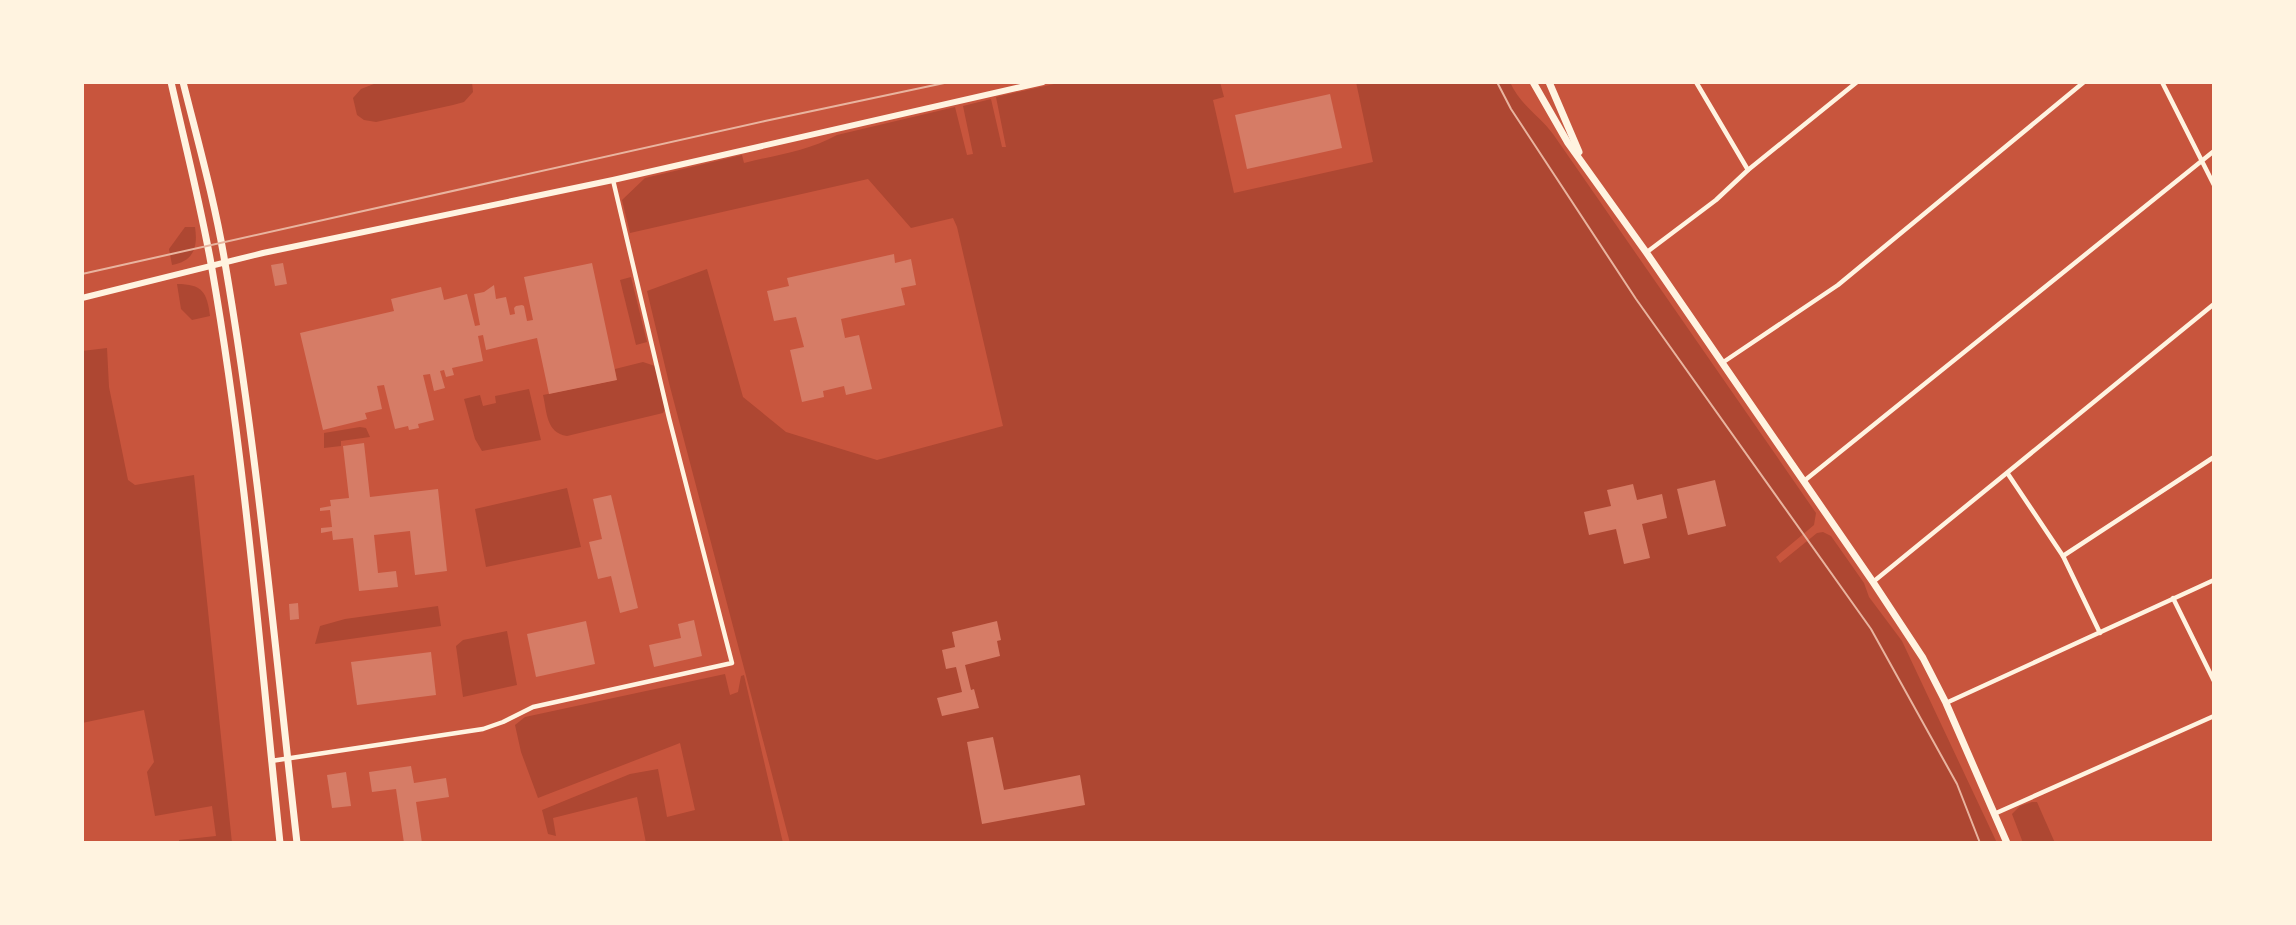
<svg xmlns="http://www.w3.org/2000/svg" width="2296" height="925" viewBox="0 0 2296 925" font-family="Commissioner,sans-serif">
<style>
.green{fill:#ae4732}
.building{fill:#d67c66}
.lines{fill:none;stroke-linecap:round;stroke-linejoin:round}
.minor{stroke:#fff3e0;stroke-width:4.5}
.secondary{stroke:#fff3e0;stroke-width:6}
.primary{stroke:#fff3e0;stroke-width:7}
.tram{stroke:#e9b49f;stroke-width:2}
</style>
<rect width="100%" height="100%" fill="#c8553d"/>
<g class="green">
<polygon points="379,82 472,82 473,92 464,102 453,105 376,122 364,120 357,115 353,98 361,89"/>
<path d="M1063 82H1220L1224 97 1213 100 1234 193 1373 162 1356 82H1510C1520 105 1539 115 1553 134L1816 513 1814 525 1776 557 1780 563 1817 533 1823 532 1831 536 1864 583 1869 597 1902 641 1997 843H790L669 383 647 291 707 269 743 397 786 432 877 460 1003 426 957 227 953 218 911 228 868 179 630 233 622 200 645 178 742 155 744 163C776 155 808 151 837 135L955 107 967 155 973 154 963 106 991 99 1002 147H1006L996 97Z"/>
<path d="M185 227H195C198 247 194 261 172 265L169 249Z"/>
<polygon points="631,277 647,342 636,345 620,280"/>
<path d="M177 284C202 284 207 292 210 316L192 320 181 309Z"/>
<polygon points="107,348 109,387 128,480 135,485 194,475 232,843 179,843 179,840 216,836 212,806 155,816 147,772 154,762 144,710 82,723 82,351"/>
<path d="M643 362 655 366 665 409 663 413 567 436C546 433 547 412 543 395L616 380 615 369Z"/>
<polygon points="529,389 541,440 482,451 475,439 464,399 480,395 483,406 496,403 495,396"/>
<polygon points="360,427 366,428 370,437 341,441 341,446 324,448 324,433"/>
<polygon points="567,488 581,547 486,567 475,509"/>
<polygon points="438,606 441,626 315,644 320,626 345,619"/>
<polygon points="507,631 517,685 463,697 456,646 463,640"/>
<polygon points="725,674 730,695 738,692 741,676 744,675 783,843 646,843 637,797 553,818 556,836 548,834 542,810 630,774 658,769 667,817 695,810 680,743 538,798 521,752 515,725 525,717"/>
<polygon points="2032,802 2037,802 2055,843 2023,843 2012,814 2020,806"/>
</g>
<g class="building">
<polygon points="1330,94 1342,148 1247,169 1235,115"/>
<polygon points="894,254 895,263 911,259 916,285 901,288 905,305 841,319 845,338 859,335 872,389 846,395 844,386 823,391 824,397 802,402 790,350 804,347 796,317 774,321 767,291 789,286 787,278"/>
<polygon points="283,263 287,284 275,286 271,265"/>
<polygon points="592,263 617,380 549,394 537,338 486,350 483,335 478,336 483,361 452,368 454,375 446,377 444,370 440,371 445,388 434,391 430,374 423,375 434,420 418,424 419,428 409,430 408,426 395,429 384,385 377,386 382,409 365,413 367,419 323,430 300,333 394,311 391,299 441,287 444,300 467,294 475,326 480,325 474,294 484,292 494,285 496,299 506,297 510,315 515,314 514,308 516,306 522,305 524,306 527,321 533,320 524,277"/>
<polygon points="364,443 370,497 438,489 447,571 415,575 410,531 374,535 378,573 396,571 398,587 359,591 353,538 333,540 332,531 321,533 321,528 332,527 330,510 320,511 320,508 331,506 330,500 349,498 343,446"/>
<polygon points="1715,480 1726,526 1688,535 1677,489"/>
<polygon points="1633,484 1637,500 1662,494 1667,518 1642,524 1650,558 1624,564 1616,529 1589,535 1584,512 1611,506 1607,490"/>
<polygon points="611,495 638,608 620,613 611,576 598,579 589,542 602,539 593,499"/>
<polygon points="298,603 299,619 290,620 289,604"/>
<polygon points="694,620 702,656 654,667 649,645 681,638 678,624"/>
<polygon points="586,621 595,664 536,677 527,634"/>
<polygon points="997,621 1001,640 997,641 1000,656 965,665 971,690 974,689 979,708 942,716 937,698 962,692 956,667 946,669 942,650 955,647 952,632"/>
<polygon points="431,652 436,695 357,705 351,662"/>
<polygon points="993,737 1004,790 1080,775 1085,805 982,824 967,742"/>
<polygon points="411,766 414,783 446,778 449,797 416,802 422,843 404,843 396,789 372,792 369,772"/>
<polygon points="346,772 351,806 332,808 327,775"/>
</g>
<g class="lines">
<g class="minor">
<polyline points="1696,82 1748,170"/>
<polyline points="2162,82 2214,185"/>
<polyline points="1647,252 1716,200 1748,170 1857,82"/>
<polyline points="1722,363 1838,285 2084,82"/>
<polyline points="2008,474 2063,556 2100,633"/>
<polyline points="1804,481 2214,151"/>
<polyline points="2063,556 2214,457"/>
<polyline points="1873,582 2214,304"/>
<polyline points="2173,598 2214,681"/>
<polyline points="1946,703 2214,580"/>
<polyline points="271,761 483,729 503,722 533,707 732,663 669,418 613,180"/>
<polyline points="1994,814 2214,716"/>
</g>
<polyline class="secondary" points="82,298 263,253 613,180 1043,82"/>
<g class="primary">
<path d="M171 82C185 144 201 206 212 269 245 458 260 651 280 843"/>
<path d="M183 82C198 142 215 202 225 263 258 455 275 649 297 843"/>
<polyline points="1533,82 1568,143 1646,252 1873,582 1923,658 1946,703 2007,843"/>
<polyline points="1549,82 1579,152"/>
</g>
<g class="tram">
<polyline points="1497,82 1511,109 1636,299 1871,629 1957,784 1980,843"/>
<polyline points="82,274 765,121 949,82"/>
</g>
</g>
<rect width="2296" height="925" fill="none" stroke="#fff3e0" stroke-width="168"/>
</svg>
